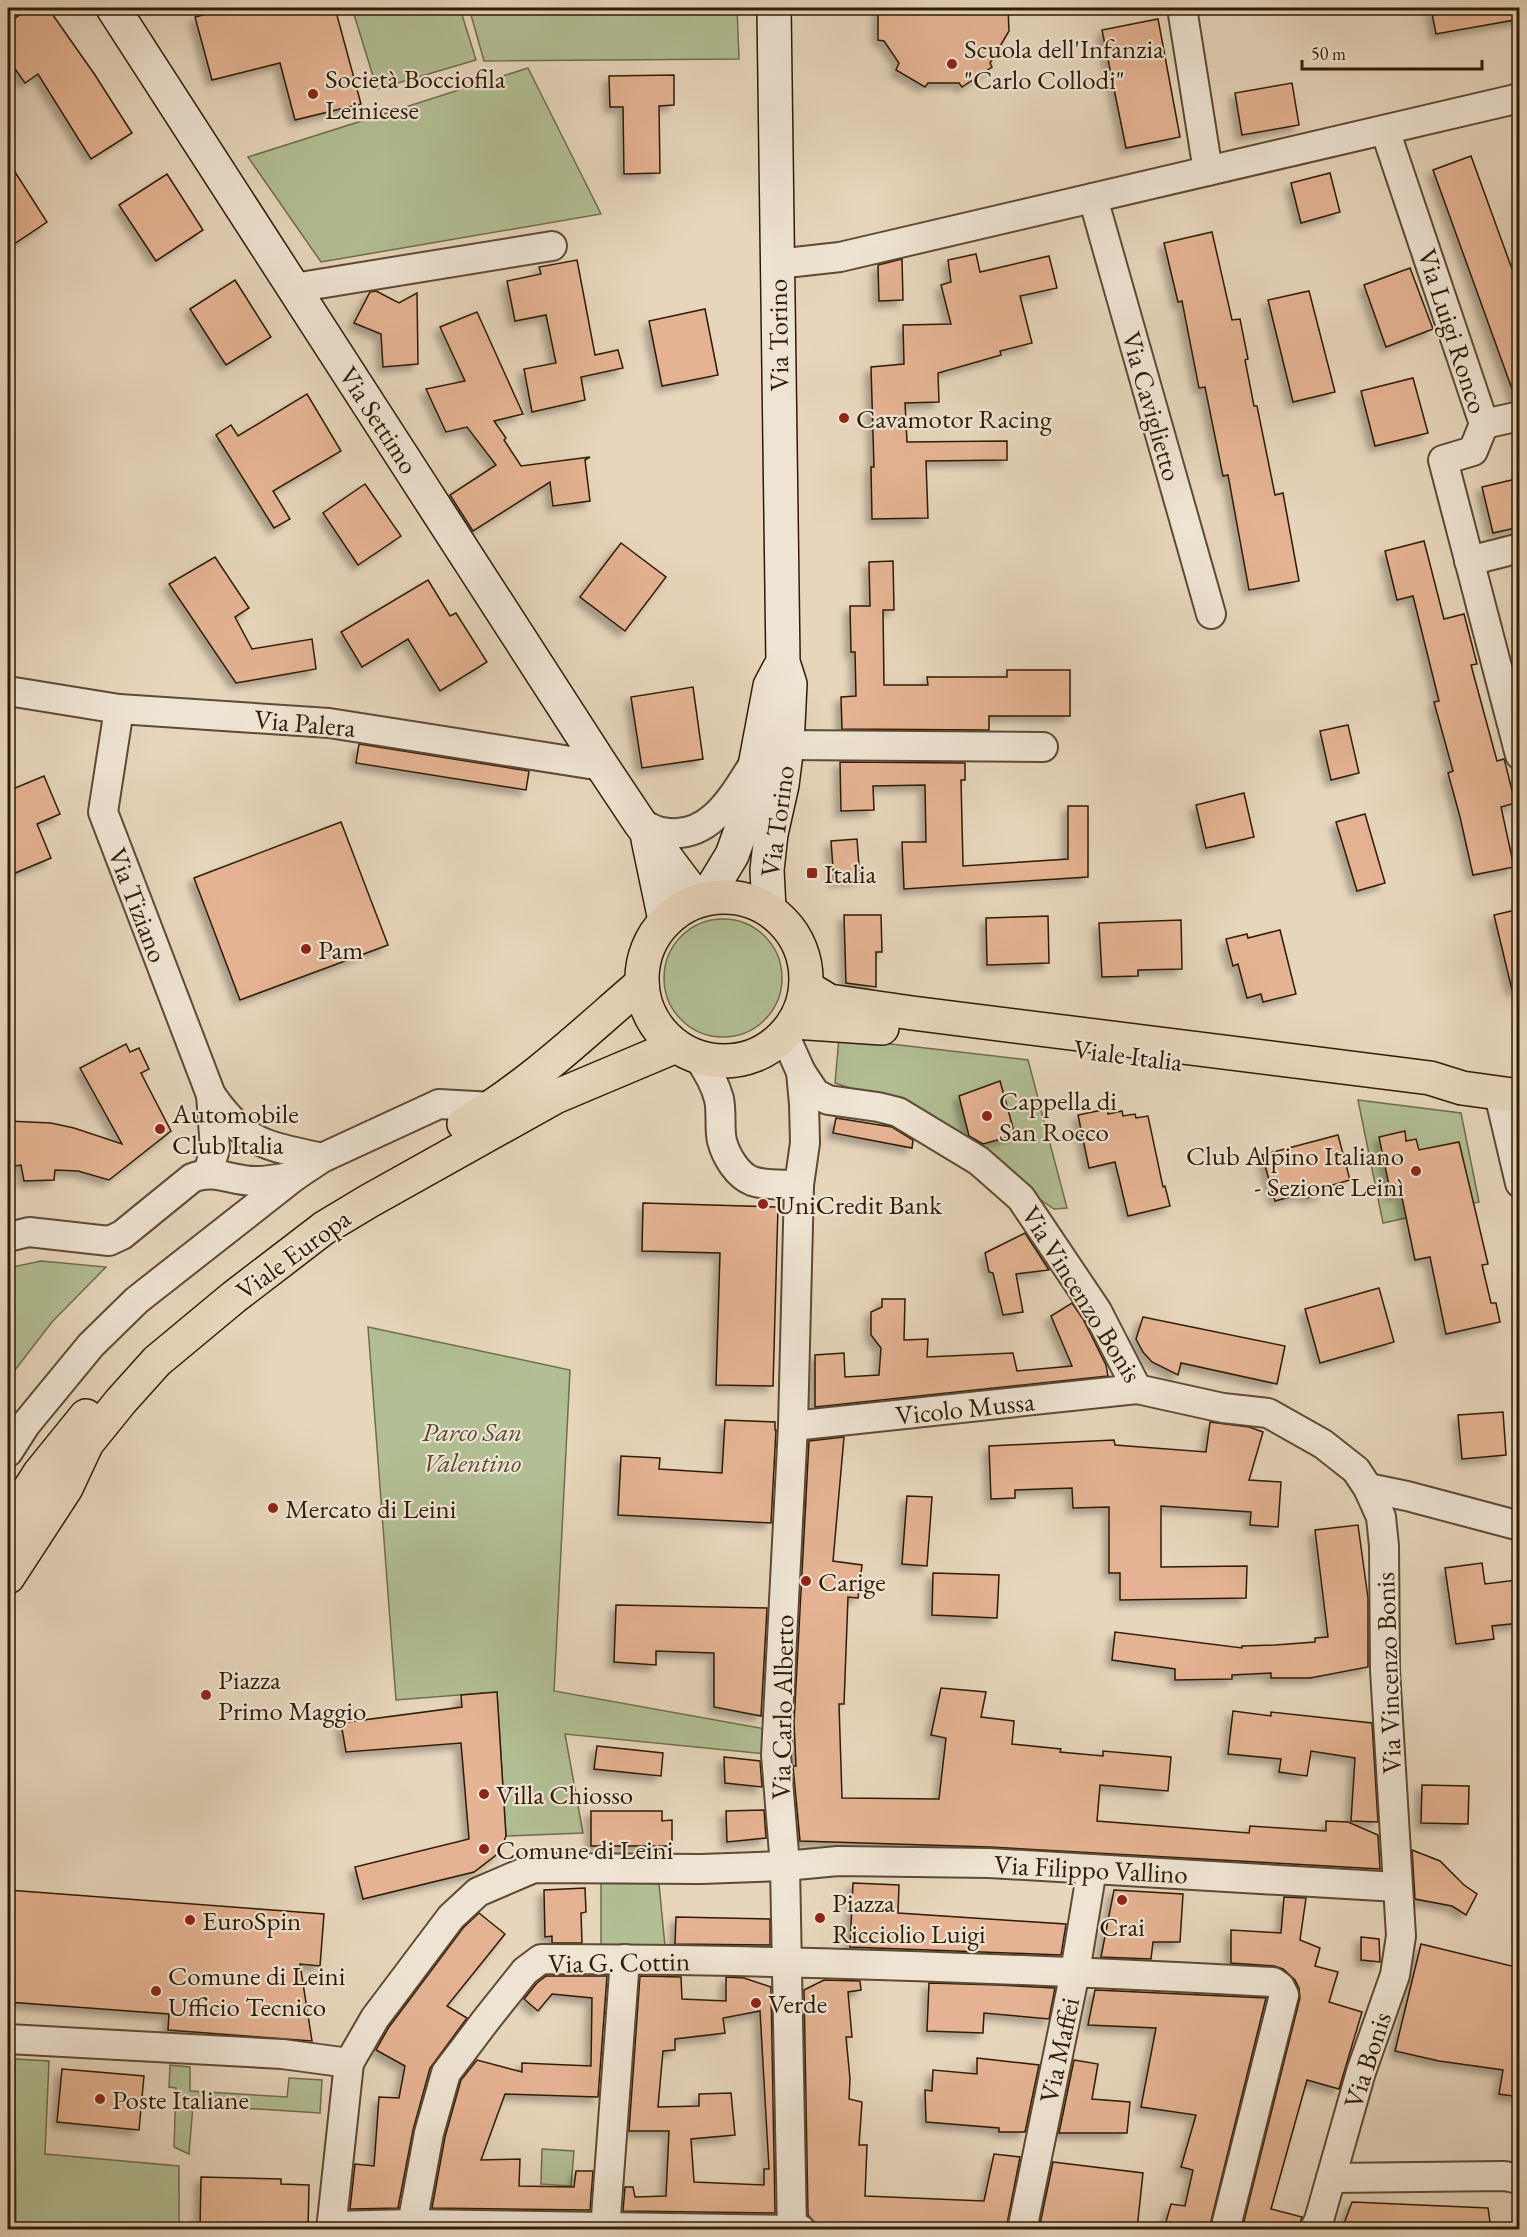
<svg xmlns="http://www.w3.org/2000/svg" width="1527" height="2237" viewBox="0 0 1527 2237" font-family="'EB Garamond',serif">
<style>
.green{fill:#b2be93;stroke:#706c4c;stroke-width:1.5}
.building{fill:#e5b393;stroke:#2f1b06;stroke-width:1.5;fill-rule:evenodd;filter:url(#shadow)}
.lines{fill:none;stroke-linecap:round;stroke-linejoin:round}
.street-casing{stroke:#5d4a34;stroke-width:32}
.secondary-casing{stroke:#2f1b06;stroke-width:36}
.primary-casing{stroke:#2f1b06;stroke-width:36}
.street{stroke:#efe4d3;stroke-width:28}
.secondary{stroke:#efe4d3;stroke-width:33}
.primary{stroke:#e7d6bc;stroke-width:33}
.poi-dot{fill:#8f2418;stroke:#efe4d3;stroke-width:2}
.labels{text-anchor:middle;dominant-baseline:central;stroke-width:4.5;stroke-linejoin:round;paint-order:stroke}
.poi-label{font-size:27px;fill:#2f1b06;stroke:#efe4d3;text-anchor:start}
.street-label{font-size:27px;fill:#2f1b06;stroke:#efe4d3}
.park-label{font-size:27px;font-style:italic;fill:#564c30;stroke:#efe4d3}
</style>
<defs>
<filter id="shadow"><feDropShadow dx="-5.5" dy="5.5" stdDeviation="3" flood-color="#0004"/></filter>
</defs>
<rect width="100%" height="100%" fill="#e7d6bc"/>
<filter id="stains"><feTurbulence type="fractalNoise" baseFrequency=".00333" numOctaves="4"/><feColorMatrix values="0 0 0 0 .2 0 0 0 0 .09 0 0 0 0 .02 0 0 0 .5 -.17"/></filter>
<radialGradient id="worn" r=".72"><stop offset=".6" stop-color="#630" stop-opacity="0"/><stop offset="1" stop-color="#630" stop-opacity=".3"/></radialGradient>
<g class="green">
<polygon points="352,8 460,8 476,60 377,89"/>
<polygon points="469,8 737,8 739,59 484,61"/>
<polygon points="528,68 601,214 321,262 248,157"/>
<circle cx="723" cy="978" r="59"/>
<polygon points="839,1038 1028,1060 1067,1208 1054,1209 990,1165 934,1117 835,1083"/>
<polygon points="1358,1100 1461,1113 1479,1202 1383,1223"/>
<polygon points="41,1261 106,1267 52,1322 8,1379 8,1268"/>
<polygon points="368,1327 570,1370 554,1691 776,1731 776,1755 565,1734 583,1833 506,1836 497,1692 396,1700"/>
<polygon points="601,1882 659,1884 665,1946 601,1945"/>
<polygon points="15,2059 49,2061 45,2154 179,2166 179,2229 16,2229"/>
<polygon points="170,2065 190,2067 190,2091 287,2097 289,2078 322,2080 320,2113 193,2105 189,2154 174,2147 176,2088 169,2087"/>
<polygon points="542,2149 574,2151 571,2186 541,2184"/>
</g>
<g class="building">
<polygon points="30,8 48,8 95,75 132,133 91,159 38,74 25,83 8,59 8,23"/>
<polygon points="230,8 335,8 361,104 295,120 280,63 212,80 195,17"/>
<polygon points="878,8 1008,8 1009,31 990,63 992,67 962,87 959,83 928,83 925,87 896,70 899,63 884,41 878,40"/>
<polygon points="1431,8 1520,8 1520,19 1436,34"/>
<polygon points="1158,19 1180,137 1126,148 1102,30"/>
<polygon points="674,75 674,105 659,106 660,173 624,174 623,107 610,107 609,76"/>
<polygon points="1292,83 1299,125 1242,135 1235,93"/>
<polygon points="1471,156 1520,291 1520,400 1516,400 1433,170"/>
<polygon points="8,161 47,222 8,248"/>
<polygon points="1330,173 1340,212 1301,223 1291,183"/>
<polygon points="167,174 203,230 156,261 119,205"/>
<polygon points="1212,232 1232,320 1240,319 1248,359 1245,360 1254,406 1257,406 1275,495 1283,493 1299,581 1249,590 1228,475 1223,476 1205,387 1199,388 1182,301 1178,302 1164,243"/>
<polygon points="976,254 980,272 1049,256 1057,288 1020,296 1032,343 1000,351 1001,355 938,373 939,402 905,403 907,442 1007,441 1007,460 926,461 928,518 872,519 871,467 874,467 871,367 904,364 903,325 951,324 941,285 951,282 948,260"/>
<polygon points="902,259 903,300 879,301 878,265"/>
<polygon points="577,260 595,355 618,350 623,368 581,377 585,400 532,412 524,369 556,363 546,315 515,321 507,281 541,274 539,267"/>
<polygon points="1410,268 1433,329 1386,347 1364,285"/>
<polygon points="235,280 271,337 226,365 190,309"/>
<polygon points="376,291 399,303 417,293 418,364 383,367 381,334 354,323 370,292"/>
<polygon points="1309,291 1335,392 1293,402 1268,300"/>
<polygon points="705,309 718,375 662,386 649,321"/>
<polygon points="477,312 523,414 494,421 506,438 504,440 521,466 590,457 585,460 590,501 553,506 550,482 473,531 450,495 496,465 467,427 446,432 426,389 465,381 440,327"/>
<polygon points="1413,378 1428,433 1375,446 1361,391"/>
<polygon points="307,394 341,451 273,491 290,519 274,528 216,435 231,425 238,436"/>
<polygon points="1520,478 1520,527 1493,533 1482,487"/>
<polygon points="365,484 401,536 358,565 323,513"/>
<polygon points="1424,541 1444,619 1464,614 1477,664 1471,665 1497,761 1504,759 1505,762 1515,803 1501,807 1514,867 1473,875 1460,817 1448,773 1453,771 1434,702 1439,701 1413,596 1397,600 1385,551"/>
<polygon points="621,543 666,577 625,631 580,597"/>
<polygon points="215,557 249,608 235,617 252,649 312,639 316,669 236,683 169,584"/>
<polygon points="893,561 894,610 883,610 884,685 928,685 927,677 1007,677 1007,670 1070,670 1070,716 989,716 989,730 842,729 841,697 856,696 855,652 851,652 850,606 870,606 869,562"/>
<polygon points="428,580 450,616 456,613 487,662 440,691 408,639 362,667 341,632"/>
<polygon points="693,687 703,759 642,768 631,697"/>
<polygon points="1348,725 1359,773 1331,780 1320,731"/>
<polygon points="359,744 529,771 526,790 356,763"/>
<polygon points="840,762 965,763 965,780 961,780 963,866 1068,859 1068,806 1088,806 1088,877 904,889 902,842 926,842 925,785 873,786 874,810 841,811"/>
<polygon points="44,776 60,814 37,824 51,858 8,876 8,791"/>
<polygon points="1244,793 1254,837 1206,848 1196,805"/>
<polygon points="1365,814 1385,883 1357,891 1336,822"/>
<polygon points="341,822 388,945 240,1000 194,878"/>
<polygon points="857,839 860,879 834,881 831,841"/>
<polygon points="1520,909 1520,989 1512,990 1494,915"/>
<polygon points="844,915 881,915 882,952 876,952 876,987 846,983"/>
<polygon points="1048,916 1049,963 987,965 986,918"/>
<polygon points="1181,920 1182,969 1138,970 1138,976 1102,977 1099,923"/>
<polygon points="1280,930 1296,994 1263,1002 1261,994 1247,998 1238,964 1233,966 1226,939 1247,934 1248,938"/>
<polygon points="126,1044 130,1052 139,1048 149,1069 141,1073 171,1131 109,1180 78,1171 55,1170 54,1180 24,1181 21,1165 8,1167 8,1121 51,1123 74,1128 122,1144 80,1068"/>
<polygon points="1000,1081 1015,1135 983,1144 969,1136 959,1096"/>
<polygon points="1107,1109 1108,1114 1122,1111 1123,1116 1135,1114 1136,1118 1148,1116 1163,1187 1165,1186 1170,1206 1128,1216 1115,1162 1089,1168 1078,1115"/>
<polygon points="836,1118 892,1127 913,1140 912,1148 833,1133"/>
<polygon points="1405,1131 1406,1141 1416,1139 1419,1150 1459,1142 1488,1264 1482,1265 1491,1303 1496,1303 1500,1322 1446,1334 1430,1257 1415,1260 1401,1193 1391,1195 1379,1137"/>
<polygon points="1338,1135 1350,1180 1322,1188 1324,1193 1306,1198 1304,1193 1275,1201 1262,1155"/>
<polygon points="643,1203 778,1207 773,1386 716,1385 720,1253 642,1251"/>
<polygon points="1025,1233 1049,1270 1016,1274 1023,1312 1003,1315 993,1273 989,1272 985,1253"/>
<polygon points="1379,1288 1394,1342 1320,1363 1305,1309"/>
<polygon points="882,1299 905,1299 904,1340 928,1339 927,1357 1013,1353 1017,1371 1072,1366 1051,1316 1072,1303 1083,1319 1106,1365 1108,1376 815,1407 815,1355 844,1353 845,1377 879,1375 881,1348 871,1335 871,1312 882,1307"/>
<polygon points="1143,1317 1285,1346 1277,1384 1181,1363 1178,1375 1152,1362 1143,1352 1136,1339"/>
<polygon points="1503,1412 1506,1455 1462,1459 1458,1415"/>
<polygon points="725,1420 775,1422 775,1430 776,1430 771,1523 618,1515 621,1456 660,1458 659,1469 722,1473"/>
<polygon points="1210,1422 1249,1427 1263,1432 1249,1480 1281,1482 1278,1527 1250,1525 1251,1512 1161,1506 1161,1567 1247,1566 1246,1598 1120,1600 1120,1573 1109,1573 1109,1507 1073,1508 1072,1488 1015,1490 1015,1498 991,1499 989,1446 1114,1440 1115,1445 1206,1452"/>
<polygon points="844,1437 833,1561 862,1565 858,1598 848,1597 844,1704 839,1704 842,1798 939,1799 946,1738 931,1735 941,1688 986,1692 981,1717 1014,1721 1012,1744 1061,1749 1060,1752 1103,1756 1103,1751 1171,1757 1168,1791 1100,1785 1097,1821 1249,1833 1250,1826 1326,1831 1326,1821 1348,1822 1378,1835 1380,1869 990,1847 800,1841 793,1766 796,1766 794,1723 809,1441"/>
<polygon points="907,1496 932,1497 927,1566 902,1564"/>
<polygon points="1358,1525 1368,1598 1368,1667 1310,1678 1271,1678 1271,1673 1232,1675 1232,1679 1175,1680 1175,1669 1112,1660 1115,1632 1242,1648 1242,1646 1275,1645 1315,1642 1315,1638 1328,1637 1315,1530"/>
<polygon points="1482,1563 1485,1584 1517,1580 1520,1623 1492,1626 1494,1639 1456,1644 1445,1568"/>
<polygon points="933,1573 999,1575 997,1618 932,1615"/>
<polygon points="616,1605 767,1608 761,1716 714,1707 714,1653 656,1651 656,1665 614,1662"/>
<polygon points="497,1692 506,1836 500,1852 474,1872 363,1899 355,1867 469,1839 461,1743 346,1752 341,1723 462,1707 461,1695"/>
<polygon points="1233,1711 1271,1716 1271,1712 1372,1723 1378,1822 1351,1821 1355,1758 1311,1751 1307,1776 1279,1772 1281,1759 1228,1754"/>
<polygon points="597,1746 663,1753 661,1776 594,1769"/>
<polygon points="724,1757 760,1761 762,1787 725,1783"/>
<polygon points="1422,1785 1469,1786 1468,1824 1421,1823"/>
<polygon points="764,1810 766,1838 727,1842 726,1811"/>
<polygon points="591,1811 662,1811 662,1821 672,1820 672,1846 591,1846"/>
<polygon points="1412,1850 1440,1861 1464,1885 1477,1894 1466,1915 1452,1906 1415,1899"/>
<polygon points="853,1883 899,1885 898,1913 1066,1924 1061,1955 850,1947"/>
<polygon points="585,1888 586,1912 581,1913 582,1943 552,1943 552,1936 545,1937 544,1890"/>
<polygon points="8,1890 324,1914 320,1966 300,1964 312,2041 168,2030 169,2014 8,2002"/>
<polygon points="1114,1890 1183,1894 1180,1942 1153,1942 1151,1959 1101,1957"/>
<polygon points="1284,1897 1306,1898 1300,1940 1320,1948 1315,1966 1338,1972 1329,2002 1362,2012 1339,2089 1307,2080 1271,2209 1302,2217 1298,2229 1242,2229 1300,1998 1299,1988 1295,1980 1283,1969 1274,1966 1231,1963 1231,1930 1281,1933"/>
<polygon points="479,1913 505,1934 447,2006 467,2018 430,2068 413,2130 398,2208 350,2209 355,2164 374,2166 379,2097 399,2098 405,2066 376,2050 389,2027 463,1928"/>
<polygon points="676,1917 770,1919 770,1945 675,1944"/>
<polygon points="1361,1937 1379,1939 1380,1962 1361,1960"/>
<polygon points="1421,1944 1520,1968 1520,2097 1499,2094 1503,2070 1439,2061 1395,2051"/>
<polygon points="546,1976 607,1976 598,2097 505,2094 481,2160 520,2159 519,2186 574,2187 576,2171 593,2171 590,2210 432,2208 445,2137 461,2080 477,2060 522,2072 522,2063 591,2066 592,1998 552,1994 538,2011 524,1999 537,1983"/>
<path d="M640 1976 681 1977 682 1999 726 2001V1977L744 1978 771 1987 775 2213 623 2211 625 2187H633L635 2197 666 2196 669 2131H629ZM760 2011 769 2169H764V2185L694 2182 691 2139 735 2135 731 2093 699 2094V2106L658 2107 663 2051 675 2050V2039L725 2033 723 2018Z"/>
<polygon points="824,1980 860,1981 861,1990 848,1992 852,2037 846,2037 850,2079 849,2099 862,2102 859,2145 867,2145 865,2196 984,2201 994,2154 1020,2157 1006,2229 894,2229 816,2224 808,2215 804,1990"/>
<polygon points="929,1983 999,1985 1055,1988 1049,2019 984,2013 983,2033 927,2031"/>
<polygon points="1095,1990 1266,1998 1209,2229 1164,2229 1171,2204 1185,2206 1193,2170 1181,2167 1196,2115 1141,2107 1156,2028 1088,2025"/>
<polygon points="977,2058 1039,2065 1025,2132 999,2132 999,2128 926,2122 925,2090 932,2091 933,2070 977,2074"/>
<polygon points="1074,2060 1098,2064 1092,2099 1130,2102 1127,2133 1059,2133"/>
<polygon points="62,2069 144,2076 139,2130 57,2122"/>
<polygon points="1053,2162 1143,2173 1137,2229 1039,2229"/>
<polygon points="201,2177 281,2179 281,2184 309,2185 308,2229 200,2229"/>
<polygon points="1352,2202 1488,2208 1491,2229 1342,2229"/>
</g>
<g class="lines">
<defs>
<g id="street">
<polyline points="1182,8 1208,171"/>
<polyline points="1385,130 1484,424 1473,451 1443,460 1520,755"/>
<polyline points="1093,198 1211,614"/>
<polyline points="777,264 840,257 1520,98"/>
<polyline points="294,288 552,246"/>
<polyline points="1484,424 1520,416"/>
<polyline points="1469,561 1520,548"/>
<polyline points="8,691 119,709 329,723 602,766"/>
<polyline points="119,709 103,812 211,1095 215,1149 208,1173"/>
<polyline points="787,745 1043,747"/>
<path d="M640 823C647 826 655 831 662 832 708 842 733 797 753 765"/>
<polyline points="784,1034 801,1072 804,1104 805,1143 799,1185 793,1426 776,1755 785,1866 792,2230"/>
<path d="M698 1057C707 1070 715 1083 719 1099 722 1113 719 1128 722 1141 726 1156 737 1175 752 1181 767 1186 784 1184 799 1185"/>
<polyline points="801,1072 815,1093 828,1100 878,1107 898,1112 979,1161 1021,1198 1097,1311 1137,1389 1223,1408 1268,1413 1323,1444 1356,1470 1368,1488 1381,1517 1384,1546 1385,1670 1401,1936 1395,1975 1361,2072 1319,2220 1314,2230"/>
<polyline points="1499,1094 1520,1183"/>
<path d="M211 1095C246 1145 265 1145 322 1158"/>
<path d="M8 1237 29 1232 109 1241 122 1235 192 1178C215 1168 233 1182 257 1181 270 1181 283 1178 295 1176"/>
<polyline points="793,1426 1137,1389"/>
<polyline points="8,1452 26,1424 91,1345 137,1300 295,1176 322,1158 439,1104 493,1107"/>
<polyline points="1368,1488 1407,1496 1520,1526"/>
<polyline points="8,2039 282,2054 349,2063"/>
<polyline points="1331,2178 1504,2176 1520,2179"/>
<polyline points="331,2226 412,2224 801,2230"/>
<polyline points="331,2230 349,2063 375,2018 451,1917 478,1892 534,1868 701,1869 785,1866 838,1861 989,1863 1397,1887"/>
<path d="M411 2230 429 2133 446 2073 486 2020 525 1971 541 1959C786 1959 1030 1969 1273 1982L1280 1987 1284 1995 1225 2230"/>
<polyline points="605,2230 625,1959"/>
<polyline points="1022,2230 1075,1972 1092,1869"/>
</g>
<g id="secondary">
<polyline points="113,8 602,766 640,823 698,900"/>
<polyline points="648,839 665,920"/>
<polyline points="706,898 732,855 745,819 770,686 779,669"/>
<polyline points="769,909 767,870 771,834 782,785 787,745 790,684 783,662 774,8"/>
</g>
<g id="primary">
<circle cx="724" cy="979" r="82"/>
<polyline points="806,987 829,1001 912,1013 1430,1078 1462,1088 1520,1096"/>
<polyline points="794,1022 882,1028"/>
<path d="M464 1124C529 1086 584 1033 641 984"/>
<polyline points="8,1523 39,1474 86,1416"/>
<polyline points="8,1577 66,1488 87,1443 121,1401 157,1361 234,1297 324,1228 369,1201 555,1097 676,1046"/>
</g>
</defs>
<use href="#street" class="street-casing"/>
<use href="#secondary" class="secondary-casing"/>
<use href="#primary" class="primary-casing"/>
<use href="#street" class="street"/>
<use href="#secondary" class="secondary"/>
<use href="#primary" class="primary"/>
</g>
<g class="poi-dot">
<circle cx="952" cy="64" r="6"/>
<circle cx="313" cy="94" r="6"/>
<circle cx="844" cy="418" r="6"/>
<rect x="806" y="867" width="12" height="12" rx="3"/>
<circle cx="306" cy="949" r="6"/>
<circle cx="987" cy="1116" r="6"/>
<circle cx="160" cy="1129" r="6"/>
<circle cx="1416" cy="1171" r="6"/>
<circle cx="763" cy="1204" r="6"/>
<circle cx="273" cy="1508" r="6"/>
<circle cx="806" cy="1581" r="6"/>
<circle cx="206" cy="1695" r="6"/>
<circle cx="484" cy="1794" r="6"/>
<circle cx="484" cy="1849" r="6"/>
<circle cx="1122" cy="1900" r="6"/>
<circle cx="820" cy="1918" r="6"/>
<circle cx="190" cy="1920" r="6"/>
<circle cx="156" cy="1991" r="6"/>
<circle cx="756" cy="2003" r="6"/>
<circle cx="100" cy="2099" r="6"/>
</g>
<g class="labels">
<g class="poi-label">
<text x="964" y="48">Scuola dell'Infanzia<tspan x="964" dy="31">"Carlo Collodi"</tspan></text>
<text x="325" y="78">Società Bocciofila<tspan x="325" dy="31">Leinicese</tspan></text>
<text x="856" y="418">Cavamotor Racing</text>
<text x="824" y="873">Italia</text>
<text x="318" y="949">Pam</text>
<text x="999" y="1100">Cappella di<tspan x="999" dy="31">San Rocco</tspan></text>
<text x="172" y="1113">Automobile<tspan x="172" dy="31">Club Italia</tspan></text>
<text x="1404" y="1155" text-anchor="end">Club Alpino Italiano<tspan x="1404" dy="31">- Sezione Leinì</tspan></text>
<text x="775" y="1204">UniCredit Bank</text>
<text x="285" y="1508">Mercato di Leini</text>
<text x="818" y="1581">Carige</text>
<text x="218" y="1679">Piazza<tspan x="218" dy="31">Primo Maggio</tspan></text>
<text x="496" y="1794">Villa Chiosso</text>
<text x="496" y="1849">Comune di Leini</text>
<text x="832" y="1902">Piazza<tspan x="832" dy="31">Ricciolio Luigi</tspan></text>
<text x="202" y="1920">EuroSpin</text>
<text x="1122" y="1926" text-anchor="middle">Crai</text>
<text x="168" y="1975">Comune di Leini<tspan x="168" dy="31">Ufficio Tecnico</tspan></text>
<text x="768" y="2003">Verde</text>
<text x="112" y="2099">Poste Italiane</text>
</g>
<g class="street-label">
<text transform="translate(1453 331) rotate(72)">Via Luigi Ronco</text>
<text transform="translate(778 335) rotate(-91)">Via Torino</text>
<text transform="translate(1152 406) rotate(74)">Via Caviglietto</text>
<text transform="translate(379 420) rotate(57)">Via Settimo</text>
<text transform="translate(305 723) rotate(5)">Via Palera</text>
<text transform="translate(777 821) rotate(-82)">Via Torino</text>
<text transform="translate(138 905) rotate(69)">Via Tiziano</text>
<text transform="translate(1128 1055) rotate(7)">Viale Italia</text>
<text transform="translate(293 1254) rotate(-36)">Viale Europa</text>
<text transform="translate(1082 1294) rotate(58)">Via Vincenzo Bonis</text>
<text transform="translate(965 1408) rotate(-6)">Vicolo Mussa</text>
<text transform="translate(1388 1673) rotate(-92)">Via Vincenzo Bonis</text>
<text transform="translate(782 1707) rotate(-89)">Via Carlo Alberto</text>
<text transform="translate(1091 1869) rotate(3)">Via Filippo Vallino</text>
<text transform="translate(619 1962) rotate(-1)">Via G. Cottin</text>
<text transform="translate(1059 2050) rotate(-78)">Via Maffei</text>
<text transform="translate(1367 2060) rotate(-72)">Via Bonis</text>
</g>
<g class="park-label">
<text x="472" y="1431">Parco San<tspan x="472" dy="31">Valentino</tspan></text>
</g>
</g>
<rect width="1527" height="2237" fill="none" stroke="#e7d6bc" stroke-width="30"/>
<rect x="9" y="9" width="1509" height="2219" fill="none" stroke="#2f1b06" stroke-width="3"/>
<rect x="15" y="15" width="1497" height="2207" fill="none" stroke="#2f1b06" stroke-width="1.5"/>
<path d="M1302 60v9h180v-9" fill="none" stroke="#2f1b06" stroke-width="3"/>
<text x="1311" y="60" font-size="18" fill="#2f1b06" stroke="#efe4d3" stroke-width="4.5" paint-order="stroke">50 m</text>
<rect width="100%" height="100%" filter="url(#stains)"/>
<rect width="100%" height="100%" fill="url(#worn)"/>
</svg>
